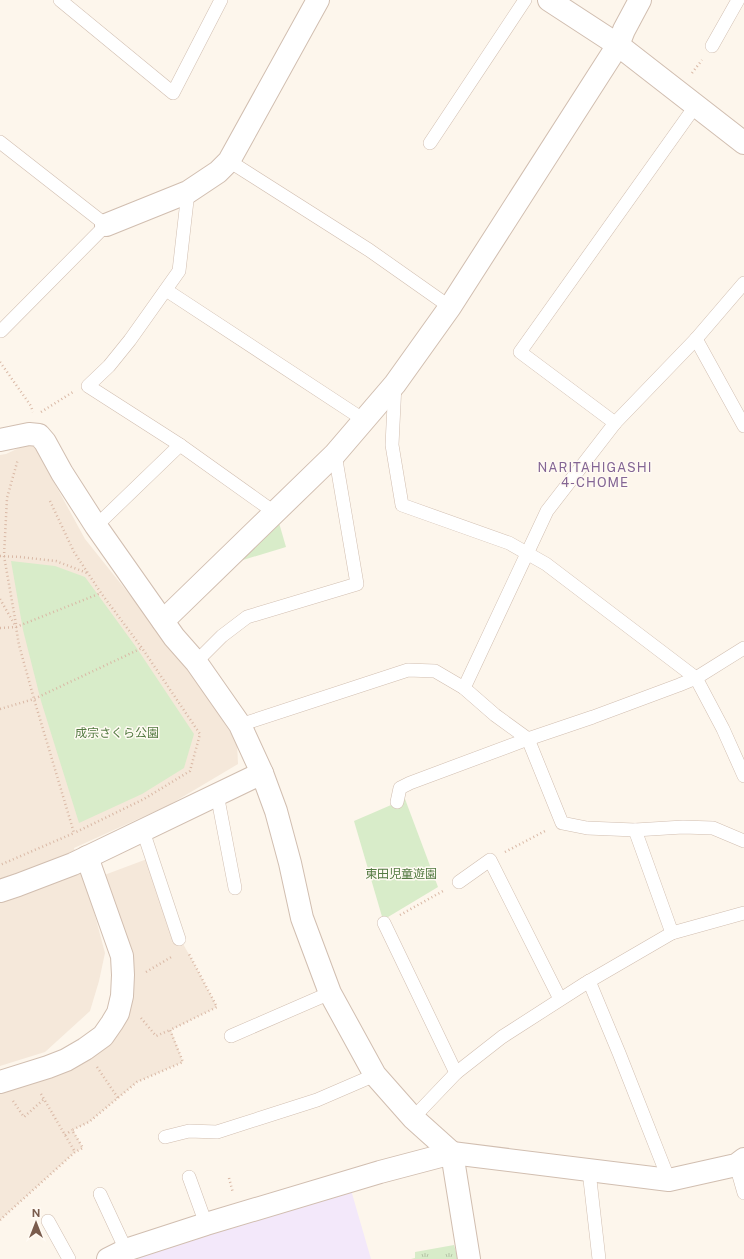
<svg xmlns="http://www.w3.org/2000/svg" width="744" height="1259" viewBox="0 0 744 1259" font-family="'Public Sans','Noto Sans JP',sans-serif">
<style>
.residential{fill:#f5e8da}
.education{fill:#f3e8fa}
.grass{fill:url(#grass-tufts)}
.park{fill:#d8ecc9}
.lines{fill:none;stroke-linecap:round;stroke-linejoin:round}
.service-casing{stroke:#d1beb0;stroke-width:14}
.minor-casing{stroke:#d1beb0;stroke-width:24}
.path{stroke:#d9b8a5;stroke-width:2.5;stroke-dasharray:1 3;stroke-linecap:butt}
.service{stroke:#fff;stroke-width:13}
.minor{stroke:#fff;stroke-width:22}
.labels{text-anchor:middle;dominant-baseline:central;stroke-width:3;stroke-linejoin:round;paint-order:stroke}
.park-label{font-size:12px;fill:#537a41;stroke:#fffaf3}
.neighbourhood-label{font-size:13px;letter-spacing:1px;fill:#846695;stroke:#fffaf3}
</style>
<defs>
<pattern id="grass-tufts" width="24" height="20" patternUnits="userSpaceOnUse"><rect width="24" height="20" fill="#d8ecc9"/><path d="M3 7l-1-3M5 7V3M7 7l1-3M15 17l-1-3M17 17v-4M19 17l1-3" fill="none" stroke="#b4c2a5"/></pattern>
</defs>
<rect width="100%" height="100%" fill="#fdf6ec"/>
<g class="residential">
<polygon points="32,442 85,539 193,674 237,743 238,764 169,805 74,848 94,912 105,953 99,981 90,1011 45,1052 0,1066 0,455 6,454"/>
<polygon points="147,859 170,921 191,958 217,1007 171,1030 183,1062 137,1082 89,1122 73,1130 83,1148 75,1152 0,1220 0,1088 85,1056 128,988 99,877"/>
</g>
<polygon class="education" points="351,1190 371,1259 132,1259 224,1227"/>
<polygon class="grass" points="454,1245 458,1259 411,1259 415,1258 415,1252"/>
<g class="park">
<polygon points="277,516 286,547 233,563"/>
<polygon points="11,561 55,566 85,577 136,647 194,734 184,768 142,794 79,823 41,701 23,630"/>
<polygon points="405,799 438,887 383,920 354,821"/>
</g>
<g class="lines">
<defs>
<g id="service">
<polyline points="60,0 173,93 221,0"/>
<polyline points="712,46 738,0"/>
<polyline points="0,142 106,225 1,331 0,330"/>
<polyline points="430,143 525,0"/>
<polyline points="229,161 369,250 450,307"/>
<polyline points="188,192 179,271 130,340 109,366 88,386 180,445 274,512"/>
<polyline points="166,290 364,420"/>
<polyline points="696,339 744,426"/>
<polyline points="395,384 392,445 402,505 509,543 546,564 696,678 723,729 744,776"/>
<polyline points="615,423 520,352 696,105"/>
<polyline points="96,526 180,445"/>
<polyline points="196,662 222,636 247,617 357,584 335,454"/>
<polyline points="464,688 547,511 615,423 696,339 744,283"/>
<polyline points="240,725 408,670 435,671 464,688 495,715 528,739 562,823 587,828 635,830 683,827 713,828 744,841"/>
<polyline points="217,794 235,888"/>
<polyline points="397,802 400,788 410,783 528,739 593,717 679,685 696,678 744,648"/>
<polyline points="635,830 672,933"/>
<polyline points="143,831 179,939"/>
<polyline points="459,882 490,860 560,999"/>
<polyline points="384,923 456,1073"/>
<polyline points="589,981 619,1053 669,1180"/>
<polyline points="231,1036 330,993"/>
<polyline points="413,1118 456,1073 502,1037 586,983 672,933 744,913"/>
<polyline points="165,1137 189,1131 217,1132 317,1100 375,1075"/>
<polyline points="736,1165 744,1193"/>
<polyline points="589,1171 599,1259"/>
<polyline points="189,1177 206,1224"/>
<polyline points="100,1194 126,1250"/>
<polyline points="48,1221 69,1259"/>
</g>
<g id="minor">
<polyline points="549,0 618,45 744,143"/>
<polyline points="106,225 188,192 218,172 229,161 318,0"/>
<polyline points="0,440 29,434 39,435 45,442 62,473 96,526 174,637 196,662 240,725 262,773 276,811 290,863 302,918 330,993 375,1075 413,1118 452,1153 469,1259"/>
<polyline points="163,621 335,454 395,384 450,307 618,45 624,30 640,0"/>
<polyline points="0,891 18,885 73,864 262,773"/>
<polyline points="0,1082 48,1067 66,1060 85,1049 103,1036 112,1023 118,1013 122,996 123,975 122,956 87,857"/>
<polyline points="108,1259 126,1250 206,1224 380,1172 452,1153 669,1180 736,1165 744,1159"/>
</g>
</defs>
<use href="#service" class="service-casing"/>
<use href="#minor" class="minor-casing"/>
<g class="path">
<polyline points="692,73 702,60"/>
<polyline points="0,362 31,406 33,412"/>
<polyline points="41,412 73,392"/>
<polyline points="50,501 74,552 101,593 142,648 200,734 190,771 144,799 74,833"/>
<polyline points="0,556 20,557 56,561 87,573"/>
<polyline points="0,599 16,627 19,645 34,699 74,833 0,865"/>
<polyline points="16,624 4,556 7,498 18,459"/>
<polyline points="0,628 16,627 101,593"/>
<polyline points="0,709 34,699 142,648"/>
<polyline points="505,852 545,831"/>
<polyline points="400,915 443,891"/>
<polyline points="146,972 173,956"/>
<polyline points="141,1018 156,1036 170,1030"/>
<polyline points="97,1067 118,1098"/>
<polyline points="41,1094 75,1152"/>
<polyline points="13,1101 24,1117 44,1099"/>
<polyline points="65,1135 72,1130"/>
<polyline points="229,1178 233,1193"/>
<polyline points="0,1220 75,1152 83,1148 72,1130 89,1122 137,1082 183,1062 170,1030 217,1007 189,954"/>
</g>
<use href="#service" class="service"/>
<use href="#minor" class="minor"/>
</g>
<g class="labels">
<g class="park-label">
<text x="117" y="733">成宗さくら公園</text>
<text x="401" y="874">東田児童遊園</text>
</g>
<g class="neighbourhood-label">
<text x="595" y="467">NARITAHIGASHI<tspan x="595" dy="15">4-CHOME</tspan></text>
</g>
</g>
<g transform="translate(36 1223)" stroke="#fffaf3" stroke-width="3" paint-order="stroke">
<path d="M0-3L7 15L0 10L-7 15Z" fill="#7a5c4d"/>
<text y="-6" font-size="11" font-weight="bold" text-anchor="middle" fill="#7a5c4d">N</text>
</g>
</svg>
